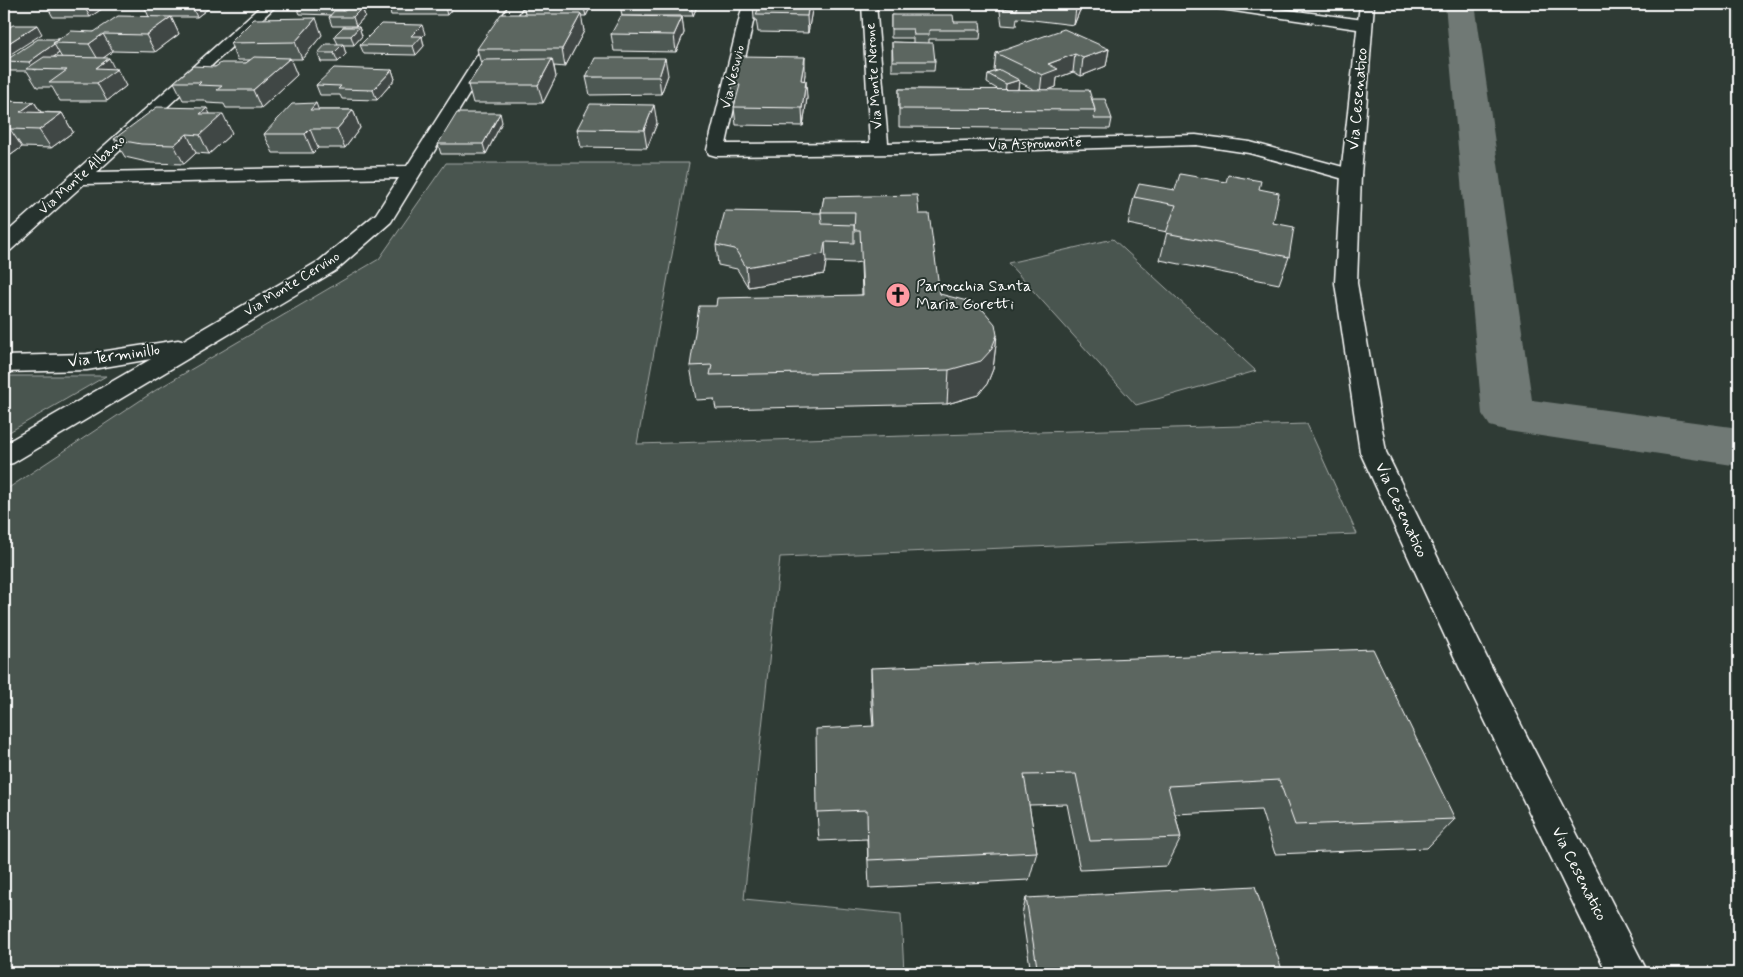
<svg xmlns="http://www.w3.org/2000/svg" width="1743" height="977" viewBox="0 0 1743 977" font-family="Mynerve,sans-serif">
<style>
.green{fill:#4a544f;stroke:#a4aaa7}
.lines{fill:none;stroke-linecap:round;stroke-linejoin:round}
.canal{fill:#707975;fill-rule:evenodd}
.minor-casing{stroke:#fff;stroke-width:3}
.secondary-casing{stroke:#fff;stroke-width:3}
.minor{fill:#26332d;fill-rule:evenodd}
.secondary{fill:#26332d;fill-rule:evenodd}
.wall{fill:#4e5853;stroke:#fff;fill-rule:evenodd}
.shaded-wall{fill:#404744;stroke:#fff}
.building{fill:#5b6661;stroke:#fff}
.labels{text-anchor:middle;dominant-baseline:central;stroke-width:4;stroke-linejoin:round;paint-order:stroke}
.far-street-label{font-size:14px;fill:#fff;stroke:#26332d}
.street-label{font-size:16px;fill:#fff;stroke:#26332d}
.poi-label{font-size:16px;fill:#fff;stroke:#26332d;text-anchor:start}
</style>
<rect width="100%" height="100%" fill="#2f3b35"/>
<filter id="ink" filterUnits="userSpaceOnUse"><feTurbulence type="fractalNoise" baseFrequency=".02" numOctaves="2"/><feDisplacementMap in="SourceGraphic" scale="10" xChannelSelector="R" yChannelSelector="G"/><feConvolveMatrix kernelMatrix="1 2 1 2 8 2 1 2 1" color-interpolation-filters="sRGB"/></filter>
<g filter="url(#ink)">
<g class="green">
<polygon points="446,163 689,163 637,444 1307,424 1357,534 780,557 744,899 901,914 904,973 4,973 4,491 156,390 379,259"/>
<polygon points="1113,239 1256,371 1136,405 1008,263"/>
<polygon points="4,376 106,376 4,435"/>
</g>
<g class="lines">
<polygon class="canal" points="1445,4 1475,4 1532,400 1739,428 1739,466 1508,431 1490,426 1482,414"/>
<defs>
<g id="minor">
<polygon points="263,4 278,4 97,172 407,166 510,4 524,4 391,222 335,271 13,463 4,465 4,444 151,359 87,370 4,372 4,356 87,354 178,340 182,341 319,261 376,214 399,178 84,184 11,250 4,252 4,235"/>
<polygon points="743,4 757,4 726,144 870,143 862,4 876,4 888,143 1196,135 1250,142 1358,171 1361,175 1358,179 1351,181 1249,153 1196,145 900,154 716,156 709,154 707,150"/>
<polygon points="1207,4 1243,4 1364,20 1369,22 1372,25 1369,28 1364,30 1214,8 1209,7"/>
</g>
<polygon id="secondary" points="1360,4 1374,4 1361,175 1357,283 1386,452 1487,658 1648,973 1607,973 1459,667 1360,452 1335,283 1341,175"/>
</defs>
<use href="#minor" class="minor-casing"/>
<use href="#secondary" class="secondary-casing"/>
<use href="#minor" class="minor"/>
<use href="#secondary" class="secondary"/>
</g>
<g class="wall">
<polygon points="109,4 90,17 53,17 48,8"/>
<path d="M214 4 197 17H171L179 34 155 52 113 51 103 58 115 69 126 86 107 101H60L52 87H37L27 71H10L5 61 59 39 94 32 149 17 145 8ZM59 53 62 58 54 57Z"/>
<polygon points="356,4 352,8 362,8 365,16 356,26 332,26 329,17 331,15 300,14 296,5"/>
<polygon points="388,4 456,4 447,15 391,15"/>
<polygon points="523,4 592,4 586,16 581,16 584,31 565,67 554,66 556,77 543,103 473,103 468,85 481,64 477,49 525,14"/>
<polygon points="620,4 698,4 693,16 622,16"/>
<polygon points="753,4 813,4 808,33 758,32 756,19 754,19"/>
<rect x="910" y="4" width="33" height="2"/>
<polygon points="995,4 1081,4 1080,10 1074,25 1017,18 1016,26 1002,25 1000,11 1000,7 994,6"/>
<polygon points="891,15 954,22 981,30 980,39 929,39 929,43 935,61 934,71 892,71 892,42 913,43 913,38 891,38"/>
<polygon points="682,17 684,33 676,52 614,51 611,34"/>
<polygon points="359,27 362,36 354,45 343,45 346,54 338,62 321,62 318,53 338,44 334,36"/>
<polygon points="425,34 422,37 424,46 416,55 364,54 360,45"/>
<polygon points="322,35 302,59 290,59 297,75 261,108 226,108 224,104 207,103 205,100 183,100 174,82 215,67 246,63 250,60 238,60 230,43"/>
<path d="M1109 49 1106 66 1081 76 1073 72 1057 78 1056 87 1046 90 1092 99 1112 119 1110 129 899 127V89L999 90 987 83 988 74 997 71 994 70 996 53ZM1019 82 1035 90H1016L1018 89Z"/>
<polygon points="392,70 395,79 377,100 342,99 340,95 320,95 316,85"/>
<polygon points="805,74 804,81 807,98 803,126 736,125 734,107 735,103 734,103 732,85"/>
<polygon points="668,75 661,94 590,95 586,77"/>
<polygon points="4,101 34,102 41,112 62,113 73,132 51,148 22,147 4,160"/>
<polygon points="318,110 353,110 360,128 345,148 318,148 313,153 273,153 264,134"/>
<polygon points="210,114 232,133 209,154 196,153 184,164 151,163 125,157 114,139"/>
<polygon points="502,122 486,154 441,154 438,144"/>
<polygon points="657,123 647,148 581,147 577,129"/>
<polygon points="1175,190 1273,223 1289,257 1279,284 1160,260 1167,232 1128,224 1134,197"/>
<polygon points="824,197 919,214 940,294 997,335 993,369 987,384 978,395 947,404 716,409 714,399 696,400 690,366 716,306 862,295 861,262 854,263 826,262 824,274 748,287 737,269 718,265 716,245 821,213"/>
<polygon points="871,668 1455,819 1427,848 1275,854 1261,810 1175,814 1181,838 1167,866 1080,870 1067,804 1029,805 1037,852 1029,880 869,888 867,839 819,841 817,812 873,727 871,701"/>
<polygon points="1026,898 1283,973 1031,973 1022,914"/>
</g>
<g class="shaded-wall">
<polygon points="4,4 11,4 4,8"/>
<polygon points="92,4 109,4 90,17 85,8"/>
<polygon points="199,4 214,4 197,17 193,9"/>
<polygon points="344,4 356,4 344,15 341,6"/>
<polygon points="444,4 456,4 447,15"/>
<polygon points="583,4 592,4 586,16"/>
<polygon points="691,4 698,4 693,16"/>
<polygon points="809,4 813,4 808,33 807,16"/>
<polygon points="1078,4 1081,4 1080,10 1074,25 1076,8"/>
<polygon points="362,8 365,16 356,26 353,17"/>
<polygon points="581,14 584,31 565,67 562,49"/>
<polygon points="171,17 179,34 155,52 146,35"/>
<polygon points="682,17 684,33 676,52 674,35"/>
<polygon points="316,18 322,35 302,59 295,42"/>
<polygon points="37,25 42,34 6,57 4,53 4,46"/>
<polygon points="422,25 425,34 422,37 424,46 416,55 413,46 411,36"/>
<polygon points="359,27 362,36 354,45 351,36"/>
<polygon points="103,34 113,51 99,61 89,44"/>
<polygon points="54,44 59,53 36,70 33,69 29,62"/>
<polygon points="343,44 346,54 338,62 334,53"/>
<polygon points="1109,49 1106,66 1081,76 1083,58"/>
<polygon points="1075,54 1073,72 1057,78 1056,87 1040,93 1042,75 1048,64"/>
<polygon points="805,57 805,74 802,98 801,80"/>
<polygon points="109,58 115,70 117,69 126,86 107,101 97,83 96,68"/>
<polygon points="290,58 297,75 261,108 253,90"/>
<polygon points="665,58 668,75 661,94 659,77"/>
<polygon points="552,59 556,77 543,103 538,85"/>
<polygon points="392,70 395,79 377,100 373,90"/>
<polygon points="1019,80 1018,89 1005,94 1006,84"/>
<polygon points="806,81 807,98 803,126 802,108"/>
<polygon points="34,102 46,120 20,112"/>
<polygon points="316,103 323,122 310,110"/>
<polygon points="654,105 657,123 647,148 644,130"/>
<polygon points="207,108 214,122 223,114 232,133 209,154 200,135 200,114"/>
<polygon points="353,110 360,128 345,148 337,129"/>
<polygon points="62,113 73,132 51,148 39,130"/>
<polygon points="500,113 502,122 486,154 483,144"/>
<polygon points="10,129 22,147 4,160 4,133"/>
<polygon points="310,129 318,148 313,153 305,134"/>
<polygon points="187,134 196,153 184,164 174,145"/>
<polygon points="825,242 826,262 824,274 748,287 746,267"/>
<polygon points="997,335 993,369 987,384 978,395 947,404 949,370"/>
</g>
<g class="building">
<polygon points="54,4 92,4 85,8 48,8"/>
<polygon points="151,4 199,4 193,9 145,8"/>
<polygon points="298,4 344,4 341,6 296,5"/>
<polygon points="760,4 809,4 807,16 756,15"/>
<polygon points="1003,4 1016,4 1017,10 1003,8"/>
<polygon points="1041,4 1078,4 1076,8"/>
<polygon points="348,8 362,8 353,17 329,17 334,11 344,11"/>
<polygon points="501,14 581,14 562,49 477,49"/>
<polygon points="891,15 953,15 954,22 980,22 981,30 929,30 929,35 914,35 913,29 891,29"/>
<polygon points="118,16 171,17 146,35 103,34 89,44 53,43 71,31 94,32"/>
<polygon points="621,16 682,17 674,35 611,34"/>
<polygon points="316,18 295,42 230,43 254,19"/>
<polygon points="381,24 422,25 411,36 422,36 413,46 360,45"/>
<polygon points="13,25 37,25 4,46 4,29 6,29"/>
<polygon points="343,27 359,27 351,36 334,36"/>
<polygon points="1064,29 1109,49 1083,58 1075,54 1048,64 1058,69 1042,75 996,53"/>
<polygon points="38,39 59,39 53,43 54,44 29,62 5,61"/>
<polygon points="892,42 933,43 935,61 893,61"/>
<polygon points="326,44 343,44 334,53 318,53"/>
<polygon points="740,56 805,57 801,80 806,81 802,108 734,107 740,85 732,85"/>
<polygon points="44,57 109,58 96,68 117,69 97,83 49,83 67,70 26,69"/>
<polygon points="254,57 290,58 253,90 217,90 222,86 198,85 201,82 174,82 193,66 215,67 221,63 246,63"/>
<polygon points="595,58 665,58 659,77 586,77"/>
<polygon points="552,59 538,85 468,85 484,60"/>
<polygon points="334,68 392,70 373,90 338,89 341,86 316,85"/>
<polygon points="1000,70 1019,80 1006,84 988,74"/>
<polygon points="899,89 1089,90 1095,110 899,109"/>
<polygon points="1092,99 1105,99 1112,119 1094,119 1095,110"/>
<polygon points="4,101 34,102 20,112 62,113 39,130 10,129 4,133"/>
<polygon points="316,103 310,110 353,110 337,129 310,129 305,134 264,134 292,104"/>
<polygon points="590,104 654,105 644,130 577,129"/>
<polygon points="157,107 207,108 200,114 223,114 200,135 187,134 174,145 141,144 114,139"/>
<polygon points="457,113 500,113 483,144 438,144"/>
<polygon points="1180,174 1226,182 1228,175 1261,181 1259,189 1279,193 1273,223 1294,227 1289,257 1166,233 1176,205 1134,197 1139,184 1175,190"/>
<polygon points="917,195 919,214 929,214 940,294 971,302 984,311 995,324 997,335 991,350 981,361 949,370 710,375 712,365 690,366 699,306 716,306 717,298 863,295 860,230 854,230 855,212 821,212 824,197"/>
<polygon points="725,211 821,213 822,224 854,225 854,243 825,242 823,254 746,267 735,249 716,245"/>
<polygon points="1373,649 1455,819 1295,825 1279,780 1168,786 1181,838 1090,841 1076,774 1024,775 1037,852 868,860 867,810 817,812 816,729 874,726 871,668"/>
<polygon points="1255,886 1283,973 1038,973 1026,898"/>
</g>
</g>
<defs>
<symbol id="church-disc" viewBox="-11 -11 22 22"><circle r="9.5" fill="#ff9aa2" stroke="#26332d"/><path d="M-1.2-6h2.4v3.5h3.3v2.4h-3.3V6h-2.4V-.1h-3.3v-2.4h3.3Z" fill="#111"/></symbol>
</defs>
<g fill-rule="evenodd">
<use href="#church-disc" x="884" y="281" width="28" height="28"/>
</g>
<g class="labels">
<g class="far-street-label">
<text transform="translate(874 76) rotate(-94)">Via Monte Nerone</text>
<text transform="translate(733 77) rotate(-77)">Via Vesuvio</text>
<text transform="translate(1035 144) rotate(-2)">Via Aspromonte</text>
<text transform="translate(82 175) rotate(-42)">Via Monte Albano</text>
<text transform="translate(292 284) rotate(-32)">Via Monte Cervino</text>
</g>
<g class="street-label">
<text transform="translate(1358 99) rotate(-85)">Via Cesenatico</text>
<text transform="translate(114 356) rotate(-8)">Via Terminillo</text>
<text transform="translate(1401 510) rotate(65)">Via Cesenatico</text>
<text transform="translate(1579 874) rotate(63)">Via Cesenatico</text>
</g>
<g class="poi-label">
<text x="916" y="286">Parrocchia Santa<tspan x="916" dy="18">Maria Goretti</tspan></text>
</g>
</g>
<rect width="1743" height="977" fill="none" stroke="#26332d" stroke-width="20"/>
<rect x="10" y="10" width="1723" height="957" fill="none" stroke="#fff" stroke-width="2" filter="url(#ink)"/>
</svg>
